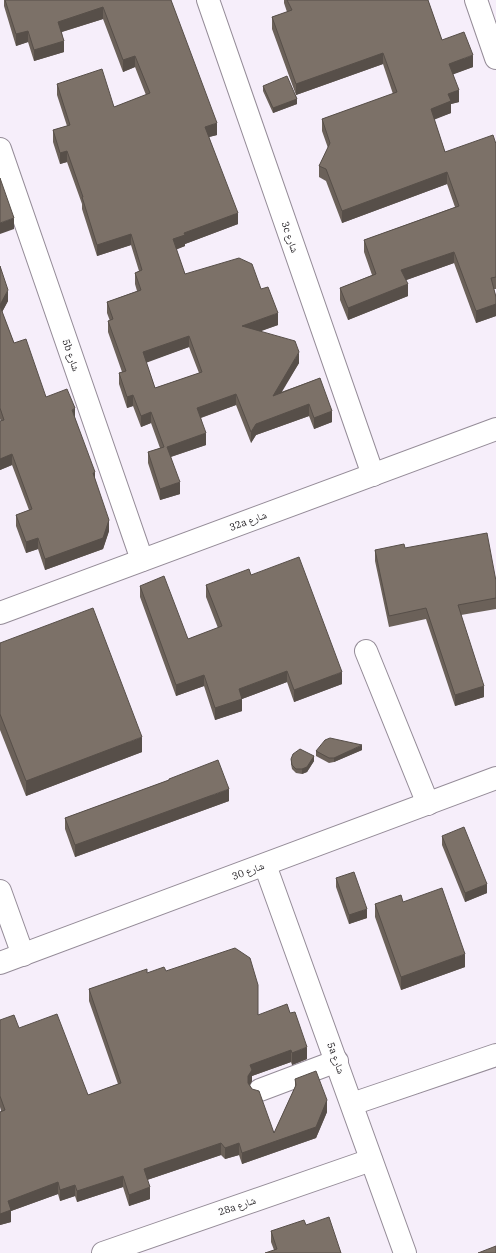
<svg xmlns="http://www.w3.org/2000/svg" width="496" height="1253" viewBox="0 0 496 1253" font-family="'IBM Plex Serif','Noto Naskh Arabic',serif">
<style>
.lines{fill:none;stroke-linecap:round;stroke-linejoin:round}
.minor-casing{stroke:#958c98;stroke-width:24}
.minor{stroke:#fff;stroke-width:22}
.wall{fill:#6b6159;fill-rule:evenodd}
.shaded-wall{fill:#574f49}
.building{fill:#7c7168;stroke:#574f49;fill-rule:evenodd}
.labels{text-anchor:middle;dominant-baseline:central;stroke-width:3;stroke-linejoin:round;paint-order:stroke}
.street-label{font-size:10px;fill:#1c191d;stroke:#fefefe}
</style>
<rect width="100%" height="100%" fill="#f6eefa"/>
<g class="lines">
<defs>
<g id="minor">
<polyline points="208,0 373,475"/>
<polyline points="476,0 496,58"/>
<polyline points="0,149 142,560"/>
<polyline points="0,613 496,429"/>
<polyline points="366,651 428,804"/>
<polyline points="265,865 405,1253"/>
<polyline points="0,891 23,955"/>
<polyline points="0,963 496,778"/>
<polyline points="260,1090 337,1061"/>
<polyline points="352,1104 496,1055"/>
<polyline points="103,1253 371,1160"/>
</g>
</defs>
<use href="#minor" class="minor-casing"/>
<use href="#minor" class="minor"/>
</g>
<g class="wall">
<path d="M4 0H171L217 135 209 137 238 224 185 244V246L176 249 185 274 261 289 278 325 260 331 299 363 281 392 320 378 332 422 314 429 309 416 256 435 251 443 236 405 201 418 206 445 171 457 180 494 160 500 148 463V452L160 448 151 423 141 427 133 406 127 408 119 384V373L122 372 108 332V321H110L107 313V302L137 291 135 284V273L139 271 131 245 97 256 82 209V204L67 162 60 164 53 142V130L67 126 57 95V84L114 107 146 95 135 67 123 72 103 19 62 32 64 52 34 61 28 42 16 46 4 6ZM189 347 199 373 155 388 146 362Z"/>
<polygon points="284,0 428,0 442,40 473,67 453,74 459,102 451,104 451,113 434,119 445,152 496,144 496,289 494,289 496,297 496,316 476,323 454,263 406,280 408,296 348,320 340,300 340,288 372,275 364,252 364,240 455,207 447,184 342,223 326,181 319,177 319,166 328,148 322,131 322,119 393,94 383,64 296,95 297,104 273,113 263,91 263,86 296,95 272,29 272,17 287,12 284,3"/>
<polygon points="0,266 8,301 2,312 14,343 46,397 75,418 95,479 109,531 103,549 45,570 38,549 26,553 16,526 16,515 29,510 12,465 0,470 0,421 1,421 0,419"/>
<polygon points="405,548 496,581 496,609 461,615 484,697 455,706 426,619 389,627 375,561 375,550"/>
<polygon points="251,575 342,684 294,702 287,682 242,699 242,711 215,720 204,686 176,696 140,597 140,586 188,639 218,628 206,597 206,585"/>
<polygon points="0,643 142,752 26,796 0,730"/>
<polygon points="362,750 334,762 329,763 316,756 316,751"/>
<polygon points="291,759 314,761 307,772 302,774 296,773 292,769 291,764"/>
<polygon points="169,779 229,801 75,857 65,829 65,818 169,780"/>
<polygon points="442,836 487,893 465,902 442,845"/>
<polygon points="336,878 367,918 349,924 336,887"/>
<polygon points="403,902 465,967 401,990 375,917 375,904"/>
<polygon points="166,971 258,1015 307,1059 292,1065 291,1062 252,1076 252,1081 250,1085 274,1133 295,1087 295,1079 327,1112 316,1138 242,1164 239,1155 225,1159 221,1155 147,1180 150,1199 129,1206 123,1187 77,1202 75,1196 60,1201 58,1194 11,1211 11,1222 0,1225 0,1112 1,1111 0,1107 0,1020 19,1028 88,1095 118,1084 89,1001 89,989 147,973"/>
<polygon points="306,1225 341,1253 274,1250 271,1242 271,1231"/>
</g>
<g class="shaded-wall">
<polygon points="103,7 103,19 58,33 58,22"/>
<polygon points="28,31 28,42 16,46 16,34"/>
<polygon points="64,41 64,52 34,61 34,50"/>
<polygon points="383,53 383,64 296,95 296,84"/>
<polygon points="473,55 473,67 449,76 449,64"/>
<polygon points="135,56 135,67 123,72 123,60"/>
<polygon points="459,90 459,102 451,104 451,113 431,121 431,109 448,94"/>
<polygon points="297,99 297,104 273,113 273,108"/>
<polygon points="217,123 217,135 205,138 205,127"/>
<polygon points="67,151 67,162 60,164 60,153"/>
<polygon points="447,172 447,184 342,223 342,211"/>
<polygon points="238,213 238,224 185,244 185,246 173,251 173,239 184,233"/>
<polygon points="14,218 14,229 0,234 0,223"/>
<polygon points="131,234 131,245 97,256 97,245"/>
<polygon points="454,252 454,263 401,282 401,270"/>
<polygon points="408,284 408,296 348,320 348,308"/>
<polygon points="8,290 8,301 0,316 0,305"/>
<polygon points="496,304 496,316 476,323 476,311"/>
<polygon points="278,313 278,325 242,338 242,326"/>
<polygon points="189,336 189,347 143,364 143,352"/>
<polygon points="299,352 299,363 273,407 273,396"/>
<polygon points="236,394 236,405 197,419 197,408"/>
<polygon points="133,395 133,406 127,408 127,397"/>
<polygon points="309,404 309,416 256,435 251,443 251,432 256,424"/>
<polygon points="75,408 75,419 72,410"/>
<polygon points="332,411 332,422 314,429 314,418"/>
<polygon points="151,412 151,423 141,427 141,416"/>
<polygon points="206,433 206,445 167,458 167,447"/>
<polygon points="12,454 12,465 0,470 0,459"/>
<polygon points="95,472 95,483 93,473"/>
<polygon points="180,482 180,494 160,500 160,489"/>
<polygon points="109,520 109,531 103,549 45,570 45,559"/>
<polygon points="38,538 38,549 26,553 26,542"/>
<polygon points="287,671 287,682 239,700 239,689"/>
<polygon points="342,672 342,684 294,702 294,690"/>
<polygon points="204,675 204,686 176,696 176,685"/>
<polygon points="484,686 484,697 455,706 455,695"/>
<polygon points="242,699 242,711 215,720 215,708"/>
<polygon points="142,737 142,752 26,796 26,781"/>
<polygon points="362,745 362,750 334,762 334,758"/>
<polygon points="314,756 314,761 307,772 302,774 302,769"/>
<polygon points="229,789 229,801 75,857 75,845"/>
<polygon points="487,884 487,893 465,902 465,893"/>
<polygon points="367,909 367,918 349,924 349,915"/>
<polygon points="465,954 465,967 401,990 401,977"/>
<polygon points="307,1047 307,1059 292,1065 292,1053"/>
<polygon points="291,1050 291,1062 252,1076 252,1081 248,1088 248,1076 250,1065"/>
<polygon points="327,1100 327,1112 316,1138 242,1164 242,1153"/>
<polygon points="221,1143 221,1155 144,1181 144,1169"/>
<polygon points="239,1143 239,1155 225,1159 225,1148"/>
<polygon points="123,1176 123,1187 77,1202 77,1191"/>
<polygon points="58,1182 58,1194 11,1211 11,1222 0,1225 0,1214 8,1201"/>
<polygon points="75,1185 75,1196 60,1201 60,1190"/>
<polygon points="150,1187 150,1199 129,1206 129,1195"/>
</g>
<g class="building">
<path d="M5 0H171L217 123 205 127 238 213 184 233 185 235 173 239 185 274 239 258 252 264 261 289 268 287 278 313 242 326 295 341 299 352 273 396 320 378 332 411 314 418 309 404 256 424 251 432 236 394 197 408 206 433 167 447 180 482 160 489 148 452 164 447 151 412 141 416 133 395 127 397 119 373 126 371 108 321 113 319 107 302 141 290 135 273 142 270 131 234 97 245 82 197H83L67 151 60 153 53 130 70 125 57 84 102 69 114 107 150 93 135 56 123 60 103 7 58 22 64 41 34 50 28 31 16 34ZM189 336 202 372 155 388 143 352Z"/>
<polygon points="287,0 428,0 442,40 464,32 473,55 449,64 459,90 448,94 451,101 431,109 445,152 493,135 496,144 496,277 491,278 496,297 496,304 476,311 454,252 401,270 408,284 348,308 340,288 376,274 364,240 459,206 447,172 342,211 326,169 319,166 330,143 322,119 397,92 383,53 296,84 272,17 292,10"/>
<polygon points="287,76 297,99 273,108 263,86"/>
<polygon points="0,178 14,218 0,223"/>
<polygon points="0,266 8,290 0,305"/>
<polygon points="0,306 14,343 26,339 46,397 67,389 75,408 72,410 95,472 93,473 109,520 103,538 45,559 38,538 26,542 16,515 32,509 12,454 0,459 0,421 4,420 0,408"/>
<polygon points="487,533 496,581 496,598 458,605 484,686 455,695 426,608 389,616 375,550 404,544 405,548"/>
<polygon points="299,557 342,672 294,690 287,671 239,689 242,699 215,708 204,675 176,685 140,586 164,576 188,639 222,626 206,585 249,569 251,575"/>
<polygon points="93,608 142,737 26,781 0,714 0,643"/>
<polygon points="330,738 362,745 334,758 329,758 316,751 325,740"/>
<polygon points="300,749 314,756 307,767 302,769 296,769 292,765 291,759 293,754"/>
<polygon points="218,760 229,789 75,845 65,818 169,780 169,779"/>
<polygon points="464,827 487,884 465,893 442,836"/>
<polygon points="354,872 367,909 349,915 336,878"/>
<polygon points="442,888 465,954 401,977 375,904 401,895 403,902"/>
<polygon points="235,948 250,958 258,985 258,1015 287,1004 290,1013 295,1012 307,1047 292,1053 291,1050 250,1065 252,1070 248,1076 248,1083 252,1089 259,1091 274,1133 296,1085 295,1079 316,1071 327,1100 316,1127 242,1153 239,1143 225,1148 221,1143 144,1169 150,1187 129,1195 123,1176 77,1191 75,1185 60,1190 58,1182 8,1201 11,1210 0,1214 0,1112 5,1110 0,1096 0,1020 14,1015 19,1028 57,1014 88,1095 121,1083 89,989 147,969 147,973 164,967 166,971"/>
<polygon points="329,1217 341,1253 265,1253 277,1249 271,1231 304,1220 306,1225"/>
<polygon points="496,1246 496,1253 478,1253"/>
</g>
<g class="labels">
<g class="street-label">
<text transform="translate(290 237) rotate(71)">3c شارع</text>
<text transform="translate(71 355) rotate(71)">5b شارع</text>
<text transform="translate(248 521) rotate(-20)">32a شارع</text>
<text transform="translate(248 871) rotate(-20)">شارع 30</text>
<text transform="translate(336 1058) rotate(70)">5a شارع</text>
<text transform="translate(237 1206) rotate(-19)">28a شارع</text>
</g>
</g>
</svg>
